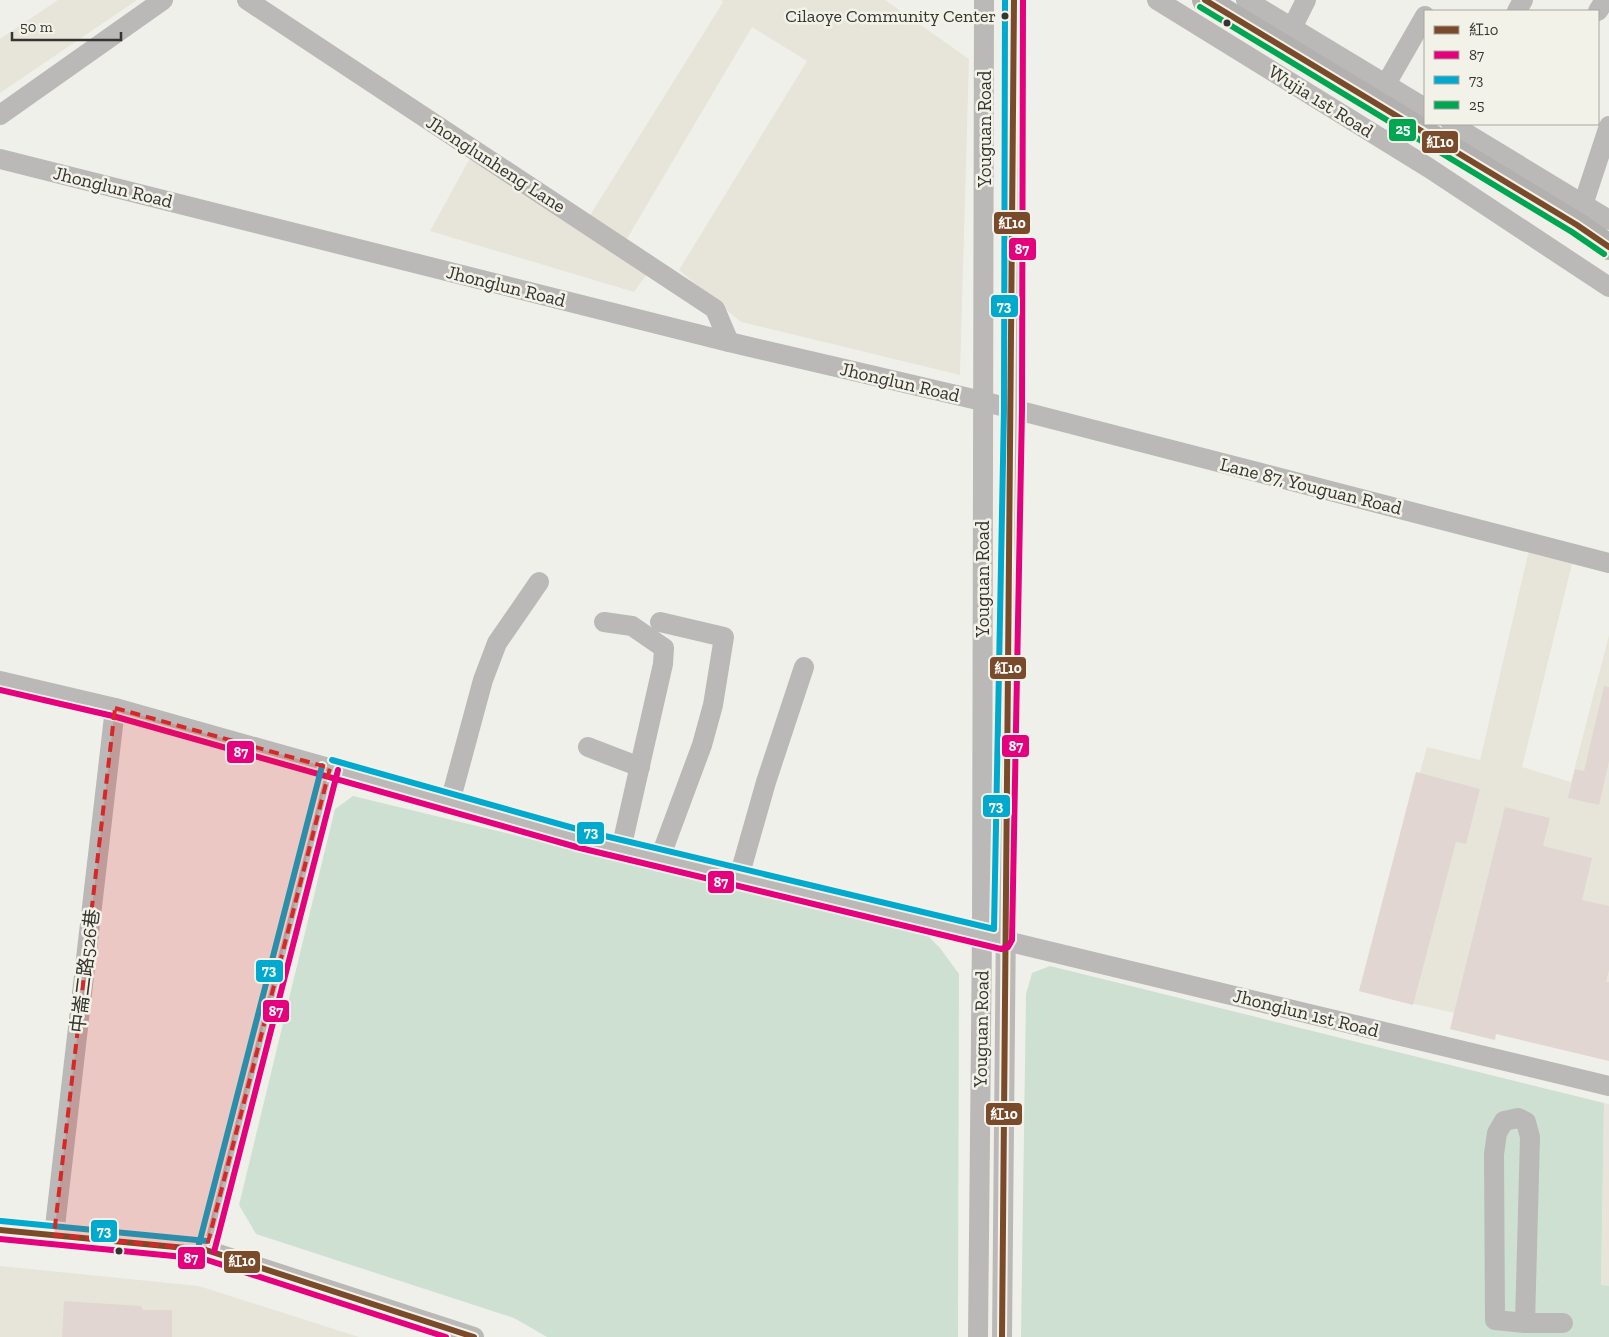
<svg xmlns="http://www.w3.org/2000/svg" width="1609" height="1337" viewBox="0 0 1609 1337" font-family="'Zilla Slab','Noto Sans TC',serif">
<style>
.built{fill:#e7e5da}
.green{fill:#cee0d1}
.building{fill:#e1d6d1}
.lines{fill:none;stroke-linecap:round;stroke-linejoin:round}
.minor{stroke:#bab9b7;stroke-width:20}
.major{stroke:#b3b1af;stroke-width:26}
.bus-1-casing{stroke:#f3f2e8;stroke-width:10}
.bus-2-casing{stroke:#f3f2e8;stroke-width:10}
.bus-3-casing{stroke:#f3f2e8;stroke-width:10}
.bus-4-casing{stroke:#f3f2e8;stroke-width:10}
.bus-1{stroke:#7a4b2a;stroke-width:6}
.bus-2{stroke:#e5007d;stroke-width:6}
.bus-3{stroke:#00a9ce;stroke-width:6}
.bus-4{stroke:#00a651;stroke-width:6}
.marked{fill:#d62828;fill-opacity:0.2;stroke:#d62828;stroke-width:4;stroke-dasharray:10 6;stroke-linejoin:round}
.bus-dot{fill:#343430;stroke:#f3f2e8;stroke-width:2}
.labels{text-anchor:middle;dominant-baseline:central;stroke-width:5;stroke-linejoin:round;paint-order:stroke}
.bus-label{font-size:18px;fill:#343430;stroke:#f3f2e8;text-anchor:end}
.street-label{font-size:19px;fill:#343430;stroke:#f3f2e8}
.line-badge{stroke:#f3f2e8;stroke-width:2}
.badge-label{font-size:14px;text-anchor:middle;font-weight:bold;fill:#fff}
</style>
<rect width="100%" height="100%" fill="#f0f0eb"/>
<g class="built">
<polygon points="58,0 137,0 0,93 0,39"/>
<polygon points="721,0 885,0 969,59 960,375 741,322 679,270 807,61 752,27 625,242 647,274 634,292 430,231 475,149 589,217 723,2"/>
<polygon points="1529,550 1572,564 1522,767 1571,782 1609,635 1609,1049 1359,991 1427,747 1480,760"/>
<polygon points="1604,1103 1609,1104 1609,1286 1601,1286"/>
<polygon points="0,1266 199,1286 359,1337 0,1337"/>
</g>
<g class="green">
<polygon points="353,796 927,935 940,948 959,974 958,1337 547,1337 514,1318 256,1234 239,1205 335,809"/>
<polygon points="1050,966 1604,1103 1601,1285 1609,1286 1609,1337 1021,1337 1026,994 1032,973"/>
</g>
<g class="building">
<polygon points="1604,686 1609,687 1609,761 1599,805 1568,798 1575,769 1584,771"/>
<polygon points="1416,772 1480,789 1466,844 1456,842 1413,1005 1359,991"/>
<polygon points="1505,807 1550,818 1543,846 1592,858 1582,900 1609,906 1609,970 1606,982 1609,982 1609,1061 1496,1034 1495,1040 1450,1029"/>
<polygon points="64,1301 141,1306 143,1310 172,1310 172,1337 62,1337"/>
</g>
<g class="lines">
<g class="minor">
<polyline points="247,0 715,309 729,342"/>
<polyline points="1157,0 1429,168 1609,287"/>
<polyline points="1246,0 1425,108"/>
<polyline points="1517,11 1523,0"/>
<polyline points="1598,11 1605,0"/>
<polyline points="1292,28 1306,0"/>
<polyline points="1386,84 1425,16"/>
<polyline points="0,115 163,0"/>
<polyline points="1451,124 1609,220"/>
<polyline points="0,159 729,342 982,401 1609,563"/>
<polyline points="1580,214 1609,126"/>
<polyline points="604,622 632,626 664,648 663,664 621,849"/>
<polyline points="0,681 115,708 582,839 1609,1086"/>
<polyline points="588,747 640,767"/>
<polyline points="450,802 483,680 497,643 539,582"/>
<polyline points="660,858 702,745 713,705 724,637 660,622"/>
<polyline points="739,877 766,782 804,667"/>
<polyline points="0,1230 206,1250 474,1337"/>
<polyline points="54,1235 115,708"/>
<polyline points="206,1250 330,768"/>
<polyline points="1525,1323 1495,1320 1494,1154 1497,1133 1504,1121 1518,1118 1526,1122 1530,1137 1525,1323 1563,1323"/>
<polyline points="978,1337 982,934 984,0"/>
<path d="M1002 1337C1004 891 1013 446 1014 0"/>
</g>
<polyline class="major" points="1205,0 1577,225 1609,247"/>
<defs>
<g id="bus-1">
<polyline points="1205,0 1577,225 1609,247"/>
<polyline points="0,1230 206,1250 474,1337"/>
<polyline points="1002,1337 1014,0"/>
</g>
<g id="bus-2">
<polyline points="0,690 113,716 580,848 1001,949 1008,947 1012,940 1022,409 1023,0"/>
<polyline points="0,1239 204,1259 446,1337"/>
<polyline points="214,1252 338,770"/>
</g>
<g id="bus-3">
<polyline points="332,760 584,831 994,929 1004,409 1005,0"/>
<polyline points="1,1221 207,1241"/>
<polyline points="198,1248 322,766"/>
</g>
<polyline id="bus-4" points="1200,7 1572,232 1604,254"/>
</defs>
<use href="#bus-1" class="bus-1-casing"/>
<use href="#bus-2" class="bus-2-casing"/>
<use href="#bus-3" class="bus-3-casing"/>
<use href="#bus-4" class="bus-4-casing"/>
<use href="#bus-1" class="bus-1"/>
<use href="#bus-2" class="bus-2"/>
<use href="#bus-3" class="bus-3"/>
<use href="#bus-4" class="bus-4"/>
</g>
<path class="marked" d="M115 708 330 768 206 1250 54 1235Z"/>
<g class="bus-dot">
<circle cx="1005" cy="16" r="4.5"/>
<circle cx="1227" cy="23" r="4.5"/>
<circle cx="119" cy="1251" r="4.5"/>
</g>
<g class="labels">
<g class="bus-label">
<text x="996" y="16">Cilaoye Community Center</text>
</g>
<g class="street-label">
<text transform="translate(1321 101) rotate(32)">Wujia 1st Road</text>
<text transform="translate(984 129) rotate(-90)">Youguan Road</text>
<text transform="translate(496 164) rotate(33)">Jhonglunheng Lane</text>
<text transform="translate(113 187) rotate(14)">Jhonglun Road</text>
<text transform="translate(506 286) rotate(14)">Jhonglun Road</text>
<text transform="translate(900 382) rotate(13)">Jhonglun Road</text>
<text transform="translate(1311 486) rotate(14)">Lane 87, Youguan Road</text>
<text transform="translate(982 579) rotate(-90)">Youguan Road</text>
<text transform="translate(85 971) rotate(-83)">中崙二路526巷</text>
<text transform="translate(1306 1013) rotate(14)">Jhonglun 1st Road</text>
<text transform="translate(981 1029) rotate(-89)">Youguan Road</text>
</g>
</g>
<g class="line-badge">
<rect x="1388" y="118" width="29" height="24" rx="5" fill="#00a651"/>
<rect x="1421" y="130" width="38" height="24" rx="5" fill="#7a4b2a"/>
<rect x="993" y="211" width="38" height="24" rx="5" fill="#7a4b2a"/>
<rect x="1008" y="237" width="29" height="24" rx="5" fill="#e5007d"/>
<rect x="990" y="294" width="29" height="24" rx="5" fill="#00a9ce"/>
<rect x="989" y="656" width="38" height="24" rx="5" fill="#7a4b2a"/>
<rect x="1001" y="734" width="29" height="24" rx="5" fill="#e5007d"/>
<rect x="226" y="740" width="29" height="24" rx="5" fill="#e5007d"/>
<rect x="982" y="794" width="29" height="24" rx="5" fill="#00a9ce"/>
<rect x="576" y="821" width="29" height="24" rx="5" fill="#00a9ce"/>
<rect x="707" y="870" width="28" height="24" rx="5" fill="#e5007d"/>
<rect x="255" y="959" width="29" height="24" rx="5" fill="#00a9ce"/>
<rect x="262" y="999" width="28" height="24" rx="5" fill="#e5007d"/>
<rect x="985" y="1102" width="38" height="24" rx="5" fill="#7a4b2a"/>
<rect x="90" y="1219" width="28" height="24" rx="5" fill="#00a9ce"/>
<rect x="177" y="1246" width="29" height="24" rx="5" fill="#e5007d"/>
<rect x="223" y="1250" width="38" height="24" rx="5" fill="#7a4b2a"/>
</g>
<g class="badge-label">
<text x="1403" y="134">25</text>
<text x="1440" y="147">紅10</text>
<text x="1012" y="228">紅10</text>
<text x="1022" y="254">87</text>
<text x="1004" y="311">73</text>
<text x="1008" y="673">紅10</text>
<text x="1016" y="751">87</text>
<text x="241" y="757">87</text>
<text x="996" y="811">73</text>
<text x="591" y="837">73</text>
<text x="721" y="887">87</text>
<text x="269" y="975">73</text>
<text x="276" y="1016">87</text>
<text x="1004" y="1119">紅10</text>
<text x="104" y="1236">73</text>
<text x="191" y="1263">87</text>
<text x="242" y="1266">紅10</text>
</g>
<rect x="1424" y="10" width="175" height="115" fill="#f3f2e8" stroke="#a7a69e"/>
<rect x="1434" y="26" width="25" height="8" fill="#7a4b2a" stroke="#a7a69e"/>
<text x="1469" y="35" font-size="15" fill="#343430">紅10</text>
<rect x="1434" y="51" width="25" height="8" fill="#e5007d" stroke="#a7a69e"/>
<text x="1469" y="60" font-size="15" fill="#343430">87</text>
<rect x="1434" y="76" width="25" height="8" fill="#00a9ce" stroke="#a7a69e"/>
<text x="1469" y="85" font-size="15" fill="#343430">73</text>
<rect x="1434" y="101" width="25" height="8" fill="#00a651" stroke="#a7a69e"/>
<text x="1469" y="110" font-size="15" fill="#343430">25</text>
<path d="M12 32v8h109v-8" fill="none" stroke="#343430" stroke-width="2.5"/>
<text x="20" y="32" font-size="15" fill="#343430" stroke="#f3f2e8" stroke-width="4" paint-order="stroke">50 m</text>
</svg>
